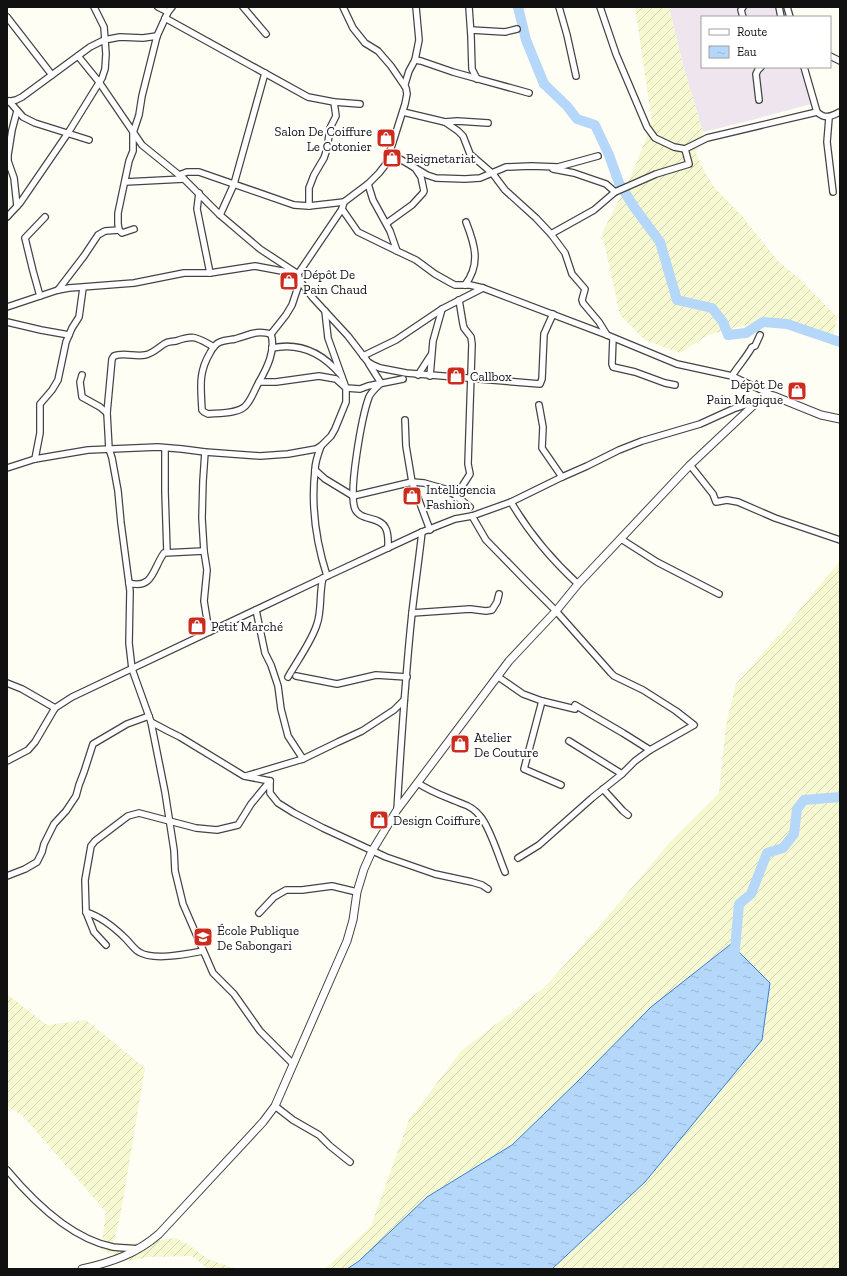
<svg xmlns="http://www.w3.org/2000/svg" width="847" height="1276" viewBox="0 0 847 1276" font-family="'Zilla Slab',serif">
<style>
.industrial{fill:#efe5ef}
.farmland{fill:url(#farmland-furrows)}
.water{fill:url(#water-ripples);stroke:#3781d7}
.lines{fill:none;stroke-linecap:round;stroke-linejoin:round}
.river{stroke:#b5d7fa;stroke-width:10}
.minor-casing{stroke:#444;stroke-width:8}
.tertiary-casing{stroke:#444;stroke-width:9}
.minor{stroke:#fff;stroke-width:5.5}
.tertiary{stroke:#fff;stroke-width:7}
.labels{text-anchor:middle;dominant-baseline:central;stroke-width:4;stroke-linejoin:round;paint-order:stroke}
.poi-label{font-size:13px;fill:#111;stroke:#fff;text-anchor:start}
</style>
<defs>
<pattern id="farmland-furrows" width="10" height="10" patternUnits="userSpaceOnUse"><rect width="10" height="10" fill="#f6f8d2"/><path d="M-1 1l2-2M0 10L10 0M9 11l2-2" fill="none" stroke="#d2d4b3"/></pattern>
<pattern id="water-ripples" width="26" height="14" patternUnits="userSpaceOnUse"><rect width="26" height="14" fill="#b5d7fa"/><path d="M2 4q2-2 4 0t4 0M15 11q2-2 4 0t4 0" fill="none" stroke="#9bb8d5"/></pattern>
</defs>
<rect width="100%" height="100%" fill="#fffef5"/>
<polygon class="industrial" points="669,7 784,7 787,17 702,17 702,67 801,67 811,104 748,121 703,132 683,65"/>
<g class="farmland">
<polygon points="635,7 669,7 683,65 703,132 696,153 704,171 714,187 741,215 778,261 802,281 837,317 832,343 783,327 746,325 708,335 680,353 645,340 620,315 602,233 633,172 652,122"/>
<polygon points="840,561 840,1269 552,1269 645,1182 762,1040 731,944 651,1007 579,1080 512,1145 427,1197 359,1261 347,1269 325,1269 371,1226 409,1120 461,1051 545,987 608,916 670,842 719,793 726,725 736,684 786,627 813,593"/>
<polygon points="7,994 47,1025 86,1020 145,1068 121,1212 113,1244 140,1243 175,1238 186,1243 208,1259 236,1269 208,1269 192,1256 148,1257 130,1261 101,1250 106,1212 23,1116 7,1106"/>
</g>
<polygon class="water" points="731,944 770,983 762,1040 645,1182 552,1269 347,1269 359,1261 427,1197 512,1145 579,1080 651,1007"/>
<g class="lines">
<g class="river">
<polyline points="518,7 526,40 544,84 567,106 577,119 595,125 609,155 619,183 634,207 660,242 677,300 712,308 723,322 728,335 746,333 763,322 787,324 840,342"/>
<polyline points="734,960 739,904 751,894 767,853 783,848 794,834 797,809 804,800 840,797"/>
</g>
<defs>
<g id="minor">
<polyline points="158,7 168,12"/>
<polyline points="243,7 266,34"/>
<polyline points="469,7 471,36 472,69 477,79"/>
<polyline points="559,7 567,35 576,76"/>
<polyline points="600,7 616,54 647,127 655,138 674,147 685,149"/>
<polyline points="779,7 781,17"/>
<polyline points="787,7 790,17"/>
<polyline points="7,17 52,75"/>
<polyline points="743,17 741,10 743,7"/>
<polyline points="165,18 308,97 334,102 360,104"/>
<polyline points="471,30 505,32 517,29"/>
<polyline points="78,56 99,82 142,145 184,179 220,215 260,249 298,274 300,281 313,298 348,336 368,362 373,365 380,368 406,373 540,384 542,379 544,334 553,314"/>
<polyline points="830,56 840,61"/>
<polyline points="415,60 421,61 453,72 529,93"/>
<path d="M804 67 817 112C826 120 831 116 840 112"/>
<polyline points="405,86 405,84 409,71 415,60 419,40 416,7"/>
<polyline points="759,100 756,74 758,70 761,67"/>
<polyline points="9,101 23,117 35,123 89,140"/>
<polyline points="7,102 16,100 22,97 90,47 104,40 120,37 143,38 157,36"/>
<polyline points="17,111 12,130 8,155 8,161 14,178 17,206"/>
<polyline points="403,112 445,122 458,131 463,136 470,154 493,174 505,190 536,218 551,234 565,253 572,274 585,289 582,300 583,303 599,322 607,335"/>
<polyline points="829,118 827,142 833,192"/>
<polyline points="445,122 457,121 488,123"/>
<polyline points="412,166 427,175 436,178 465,179 480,178 506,167 531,166 558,167 598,156"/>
<polyline points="553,169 574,173 606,184 615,192"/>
<polyline points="179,175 187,172 199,172 294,205 309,206 344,202"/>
<polyline points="125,182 184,179"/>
<polyline points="368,184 373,200 390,231 397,251 416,260 435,274 451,283 455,285 470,285 483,288 607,335 677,364 732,376 774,396"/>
<polyline points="199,193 197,209 210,273"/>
<polyline points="309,206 309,188 314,175 324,158 327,149 330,128 336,116 334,102"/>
<polyline points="342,209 358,232 397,251"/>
<polyline points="220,215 234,184 265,73"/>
<polyline points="7,217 20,203 68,133 102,78 105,69 106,54 104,27 94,7"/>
<polyline points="387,223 412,205 423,193 424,191 421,177 415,168 390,153"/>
<polyline points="134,229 122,233 119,230 118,224 118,213 129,161 133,151 133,133 139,115 142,96 157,36 168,12 172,7"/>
<polyline points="551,234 594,210 615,192 656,174 689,164 685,149 707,138 817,112"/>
<path d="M465 285C481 264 475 245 466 222"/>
<polyline points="58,290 84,256 98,235 105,231 119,230"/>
<polyline points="40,296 33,271 25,238 45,217"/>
<polyline points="459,300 463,324 464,328 471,337 472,344 468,464 470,474 461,488"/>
<polyline points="7,307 58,290 69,288 134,283 184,273 210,273 255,266 298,274 342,209 344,202 368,184 379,173 386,164 405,104 407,94 406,88 391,66 378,51 365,43 353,28 343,7"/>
<polyline points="7,322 41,330 69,335"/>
<path d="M271 334C255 330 250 335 235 339 230 340 225 340 220 342 215 344 212 349 210 353 198 373 201 388 202 410L204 412 208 414C218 413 241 414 247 404 252 398 255 389 259 382H276L319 376 336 379 346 388 360 389 368 386 403 379"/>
<polyline points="271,334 286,315 292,305 300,281"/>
<polyline points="613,338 612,364 613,367 635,372 665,383 675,385"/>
<path d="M272 348C300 342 322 353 340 374"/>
<polyline points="363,356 396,340 442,309 483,288"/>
<path d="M369 364 381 383C377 387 371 392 369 397 362 416 348 492 355 509 360 521 379 516 385 527 389 533 388 541 388 548"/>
<polyline points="82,375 80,382 82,397 100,407 107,413 109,449 112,458 118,491 121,523 130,591 129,643 132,669 151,722 168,731 180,737 244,776 270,781"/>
<polyline points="418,375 431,355"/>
<polyline points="430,376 433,341 442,309"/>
<path d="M732 376C738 366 746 358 752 347L755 346 760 335"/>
<path d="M259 382C267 368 276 350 271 334"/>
<polyline points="539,405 543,427 542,448 562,477"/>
<path d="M107 413 112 359 114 356C123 352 135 357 145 355 152 354 158 348 164 344 168 341 171 342 176 341 195 334 197 338 214 347"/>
<polyline points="405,420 406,446 412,482 430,530"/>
<path d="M321 446C318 454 315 462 315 470 311 506 316 542 327 576"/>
<polyline points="165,448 165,492 167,552"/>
<polyline points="205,452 203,481 202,518 204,551 207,570 204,601 209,632"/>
<polyline points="35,459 40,433 40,404 52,390 58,380 66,342 72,328 79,317 83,288"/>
<polyline points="690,465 713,494 716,502 727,500 738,502 775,518 840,540"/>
<polyline points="7,468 35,459 88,450 158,447 182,449 205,452 260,456 288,454 316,449 321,446 331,436 335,429 346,402 346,388 328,338 325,311"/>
<polyline points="315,470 325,479 353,496 412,482 424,483 445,489 455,495 470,507"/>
<path d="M511 502C529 533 552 560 578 584"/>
<polyline points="472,516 486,540 525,580 556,611 611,673 614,676 643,690 676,711 694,725 650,750 635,761 622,774 592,798 539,845 518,858"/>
<polyline points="621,539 657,562 719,594"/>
<path d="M129 583C153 590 153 568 164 553L204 551"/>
<polyline points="256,610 265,653 271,665 278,686 281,709 288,736 303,759"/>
<polyline points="412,613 470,609 486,611 492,610 497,602 499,594"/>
<polyline points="296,676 337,684 376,675 407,677"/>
<polyline points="497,676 523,694 542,701 575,709"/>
<path d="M288 677C297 661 312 641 317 624 322 610 319 593 323 578"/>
<polyline points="7,683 22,689 55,708"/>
<polyline points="542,701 524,769 561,785"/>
<polyline points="575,705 623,733 650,750"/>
<polyline points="151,722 165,792 174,850 175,871 183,904 213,973 234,994 260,1031 293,1064"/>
<polyline points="569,741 622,774"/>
<polyline points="7,761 28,750 35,742 55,708 72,697 323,578 422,532 455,519 472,516 511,502 562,477 587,466 619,450 642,441 700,424 733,409 757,401"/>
<polyline points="246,776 303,759 338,742 362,731 394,710 404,700"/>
<polyline points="270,781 270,793 278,803 294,813 323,828 386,857 435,874 472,882 482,885 488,889"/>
<path d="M418 783C432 793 447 797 463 804 469 806 476 811 480 816 490 827 499 858 505 872"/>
<polyline points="603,789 623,811 628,815"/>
<path d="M397 810C401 744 405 679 412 613 415 586 419 559 422 532"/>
<polyline points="7,876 25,869 37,862 42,852 44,844 54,824 66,811 76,796 79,785 84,772 93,744 127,724 149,716"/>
<path d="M86 912C102 917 114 927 126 939 130 943 134 949 139 952 153 961 187 954 203 951"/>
<polyline points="259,913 274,897 286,890 302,890 332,886 357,892"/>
<polyline points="106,945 94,932 86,912 85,880 91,846 95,841 128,816 139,813 196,828 217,830 238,825 251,804 270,781"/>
<polyline points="275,1106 293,1120 319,1135 330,1146 350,1162"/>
<path d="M7 1170C33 1201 72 1239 113 1247 121 1248 130 1248 138 1249"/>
</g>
<path id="tertiary" d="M82 1269C112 1262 136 1254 159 1234L263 1122 275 1106 347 941 353 920 357 892 364 869 372 851 397 810 509 661 556 611 578 584 690 465 758 401 765 397 774 396 821 415 840 419"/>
</defs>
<use href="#minor" class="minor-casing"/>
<use href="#tertiary" class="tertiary-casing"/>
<use href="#minor" class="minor"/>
<use href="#tertiary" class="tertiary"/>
</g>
<defs>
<symbol id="shop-square" viewBox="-11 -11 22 22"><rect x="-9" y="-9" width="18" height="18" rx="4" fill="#cc2c1d" stroke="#fff"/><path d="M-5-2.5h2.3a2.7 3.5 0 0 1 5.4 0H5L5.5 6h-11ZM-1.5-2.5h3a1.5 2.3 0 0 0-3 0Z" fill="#fff"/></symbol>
<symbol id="school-square" viewBox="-11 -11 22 22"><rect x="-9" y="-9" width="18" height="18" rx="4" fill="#cc2c1d" stroke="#fff"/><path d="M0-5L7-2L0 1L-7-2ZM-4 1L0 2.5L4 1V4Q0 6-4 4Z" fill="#fff"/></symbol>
</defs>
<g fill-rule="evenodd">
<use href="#shop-square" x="375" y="127" width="22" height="22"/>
<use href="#shop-square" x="381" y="147" width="22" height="22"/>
<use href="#shop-square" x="278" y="270" width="22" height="22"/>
<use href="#shop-square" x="445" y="365" width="22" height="22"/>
<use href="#shop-square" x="786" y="380" width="22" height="22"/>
<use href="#shop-square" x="401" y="485" width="22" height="22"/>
<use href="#shop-square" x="186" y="615" width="22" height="22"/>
<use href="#shop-square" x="449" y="733" width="22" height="22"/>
<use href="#shop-square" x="368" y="809" width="22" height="22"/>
<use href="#school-square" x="192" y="926" width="22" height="22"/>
</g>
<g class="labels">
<g class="poi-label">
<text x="372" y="131" text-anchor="end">Salon De Coiffure<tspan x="372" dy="15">Le Cotonier</tspan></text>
<text x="406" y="158">Beignetariat</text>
<text x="303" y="274">Dépôt De<tspan x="303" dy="15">Pain Chaud</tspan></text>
<text x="470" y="376">Callbox</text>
<text x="783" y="384" text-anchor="end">Dépôt De<tspan x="783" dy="15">Pain Magique</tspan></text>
<text x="426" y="489">Intelligencia<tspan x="426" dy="15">Fashion</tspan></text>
<text x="211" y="626">Petit Marché</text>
<text x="474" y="737">Atelier<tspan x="474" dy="15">De Couture</tspan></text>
<text x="393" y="820">Design Coiffure</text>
<text x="217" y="930">École Publique<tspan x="217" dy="15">De Sabongari</tspan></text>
</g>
</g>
<rect width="847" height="1276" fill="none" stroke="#111111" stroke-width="16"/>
<rect x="701" y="16" width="130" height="52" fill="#ffffff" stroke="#a0a0a0"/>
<rect x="709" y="29" width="20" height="6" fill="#ffffff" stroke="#a0a0a0"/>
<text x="737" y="36" font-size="12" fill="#111111">Route</text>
<rect x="709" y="46" width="20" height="12" fill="url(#water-ripples)" stroke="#a0a0a0"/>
<text x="737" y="56" font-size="12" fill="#111111">Eau</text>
</svg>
